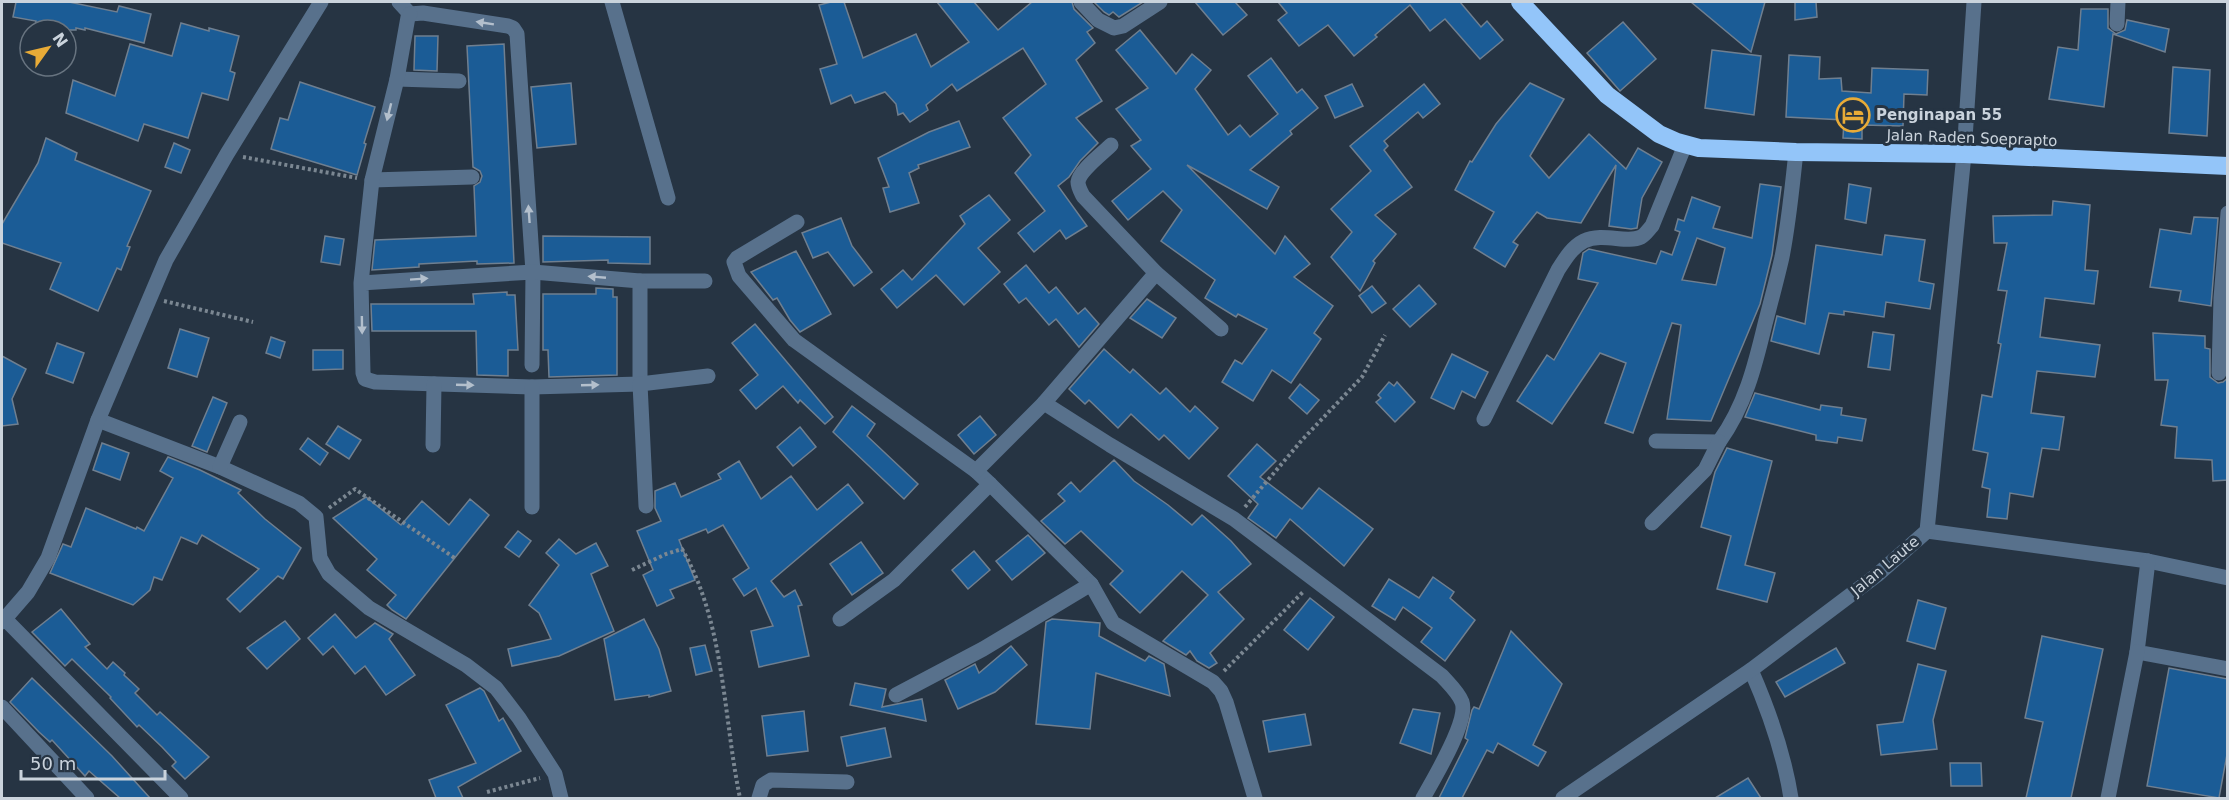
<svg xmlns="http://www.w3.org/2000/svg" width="2229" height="800" viewBox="0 0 2229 800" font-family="'DejaVu Sans',sans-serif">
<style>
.building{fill:#1b5c96;stroke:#6f7f90;stroke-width:1.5;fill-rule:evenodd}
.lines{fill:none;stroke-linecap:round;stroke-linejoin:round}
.path{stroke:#7b8792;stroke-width:4;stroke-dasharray:3 3;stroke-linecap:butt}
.minor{stroke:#58718c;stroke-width:15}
.highway{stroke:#93c5f9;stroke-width:18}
.oneway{fill:#b3bfcc}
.labels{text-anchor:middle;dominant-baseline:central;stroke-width:6;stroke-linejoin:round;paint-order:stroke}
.poi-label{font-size:15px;font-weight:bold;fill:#cad3dc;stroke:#263443;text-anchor:start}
.street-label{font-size:15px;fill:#cad3dc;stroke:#263443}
</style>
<rect width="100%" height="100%" fill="#263443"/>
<g class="building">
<polygon points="16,2 69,2 117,12 119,6 151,14 144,43 85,28 85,30 76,28 76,30 34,30 36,21 13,17"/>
<polygon points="831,2 844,2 863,58 916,34 931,67 969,42 937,2 974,2 998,30 1032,2 1072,2 1074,9 1093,28 1087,32 1095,43 1076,60 1102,101 1076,118 1098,143 1080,161 1069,177 1058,186 1087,226 1066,239 1060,230 1034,252 1018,233 1045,211 1015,173 1031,155 1003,118 1046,84 1023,48 957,91 952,84 926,105 928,110 910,122 903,113 898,115 896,104 885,92 855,103 851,95 831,104 820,69 837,64 819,5"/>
<polygon points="1094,2 1143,2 1119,17 1113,12 1109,15 1104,12"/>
<polygon points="1195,2 1235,2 1247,15 1223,35"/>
<polygon points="1278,2 1460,2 1481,27 1487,21 1503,40 1480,59 1445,19 1430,31 1410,5 1375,35 1377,37 1354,56 1328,25 1299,46 1278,20 1287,13"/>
<polygon points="1691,2 1765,2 1751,52"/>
<polygon points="1795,2 1816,2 1817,17 1795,20"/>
<polygon points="2081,9 2108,9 2108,28 2116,34 2125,30 2127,20 2169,29 2165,52 2113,34 2104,107 2049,99 2058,47 2078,50"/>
<polygon points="1623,22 1656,59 1620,91 1587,53"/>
<polygon points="181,23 209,31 209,28 239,36 230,71 235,73 228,100 202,93 188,138 144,124 138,141 66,113 73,80 115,96 130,44 172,56"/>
<polygon points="1140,30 1176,74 1192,54 1211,70 1195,89 1228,135 1240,125 1250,137 1278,114 1248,76 1271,58 1297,93 1302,89 1318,108 1290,131 1292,134 1250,170 1279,187 1267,209 1187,165 1275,254 1285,236 1310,264 1294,277 1333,306 1314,333 1321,339 1291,383 1272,370 1253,401 1222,382 1235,360 1242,364 1267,329 1238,314 1236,317 1205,298 1215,280 1161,241 1182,210 1163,191 1128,220 1112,201 1151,169 1131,146 1141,140 1116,109 1148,88 1116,50"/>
<polygon points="415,36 438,36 437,71 414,70"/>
<polygon points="504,44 514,263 477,264 477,261 419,264 419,267 372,270 375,240 476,236 474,186 480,182 482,176 480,171 473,167 467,46"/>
<polygon points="1712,50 1761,56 1754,115 1705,108"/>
<polygon points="1789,55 1820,57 1819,79 1841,78 1842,91 1871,93 1872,68 1928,70 1927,95 1904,94 1903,126 1862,125 1862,139 1843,138 1844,120 1786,117"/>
<polygon points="2173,67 2210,70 2207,136 2169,133"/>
<polygon points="300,82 375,107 364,143 366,144 357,175 271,149 280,118 288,120"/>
<polygon points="571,83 576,144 537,148 531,87"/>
<polygon points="1530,83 1564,99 1530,156 1549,178 1589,134 1626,169 1638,148 1662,162 1642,198 1637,228 1631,229 1609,226 1616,165 1581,223 1547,218 1537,212 1513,242 1518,245 1505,267 1474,248 1494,212 1455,190 1470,161 1472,162 1496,124"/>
<polygon points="1352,84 1363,106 1335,118 1325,96"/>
<polygon points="1424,84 1440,104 1423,118 1418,112 1384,141 1388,146 1384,150 1412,187 1375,215 1396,234 1373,261 1375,263 1360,291 1331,257 1352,232 1331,209 1371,171 1350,146"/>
<polygon points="959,121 970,147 918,165 919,168 909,173 919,203 890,212 883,188 889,187 878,158 929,132"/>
<polygon points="46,138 77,153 75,160 151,191 127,246 130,247 121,270 117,268 98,311 50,289 61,263 2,243 2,224 38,163"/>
<polygon points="174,143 190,150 181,173 165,167"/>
<path d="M1760 184 1781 187 1772 255 1760 304 1711 421 1667 419 1681 325 1672 323 1633 433 1605 423 1626 363 1600 353 1552 424 1517 401 1547 355 1554 360 1598 283 1578 279 1583 253 1589 249 1656 264 1661 251 1672 255 1680 232 1675 230 1678 219 1684 221 1692 197 1720 207 1713 228 1752 238ZM1697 238 1725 248 1716 285 1682 280Z"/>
<polygon points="1849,184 1871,188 1866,223 1845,219"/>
<polygon points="989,195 1010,220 978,248 1000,272 964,305 936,275 897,308 881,289 903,270 912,280 965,224 960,216"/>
<polygon points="2053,201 2090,205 2085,270 2098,271 2094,304 2045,298 2040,337 2100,345 2095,377 2037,371 2031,413 2064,417 2059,450 2042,448 2033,497 2010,493 2007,519 1987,517 1990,489 1982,487 1988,453 1973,450 1982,395 1992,397 2001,344 1998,343 2007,291 1998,290 2007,243 1994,243 1993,216 2052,215"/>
<polygon points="2194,217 2218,218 2211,306 2179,301 2181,291 2150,287 2160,229 2191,234"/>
<polygon points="841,218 852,246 872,272 854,286 828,252 813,258 802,233"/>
<polygon points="1885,235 1925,240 1919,281 1934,284 1930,309 1886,302 1884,317 1844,311 1844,315 1829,313 1819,354 1771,341 1777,316 1805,324 1816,245 1882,255"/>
<polygon points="325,236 344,239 340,265 321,262"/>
<polygon points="543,236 650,237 650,264 608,263 608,260 543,262"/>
<polygon points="796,251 831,314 800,332 790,320 777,298 773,300 751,272"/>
<polygon points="1026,265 1049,293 1056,287 1078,314 1085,308 1099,324 1079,347 1056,319 1049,325 1026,298 1019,303 1004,284"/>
<polygon points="1419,285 1436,304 1410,327 1393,309"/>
<polygon points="1372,286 1386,303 1372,313 1359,296"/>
<polygon points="596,288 613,289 613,297 617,297 617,375 549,377 548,350 543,350 543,294 596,294"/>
<polygon points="507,292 507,295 515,295 518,350 508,350 508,376 477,375 476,331 372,331 371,304 474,304 473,294"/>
<polygon points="1147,299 1176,318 1162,338 1130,318"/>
<polygon points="755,324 833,417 825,424 800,400 798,403 783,386 756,409 740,390 758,375 732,343"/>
<polygon points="180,329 209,338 197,377 168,368"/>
<polygon points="1873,332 1894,335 1890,370 1868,367"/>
<polygon points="2153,333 2205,336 2205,348 2210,349 2210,377 2218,383 2223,382 2228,378 2228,480 2213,481 2212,460 2175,458 2177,427 2161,425 2168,380 2155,380"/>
<polygon points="271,337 285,342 280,358 266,353"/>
<polygon points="57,343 84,353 73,383 46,373"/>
<polygon points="1104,349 1130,373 1133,369 1160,394 1166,388 1190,412 1195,406 1218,428 1189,459 1164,435 1159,440 1131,414 1118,428 1089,400 1085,404 1069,389"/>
<polygon points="313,350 343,350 343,369 313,370"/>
<polygon points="1452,354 1488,372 1475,398 1462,391 1454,409 1431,398"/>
<polygon points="2,356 26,369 12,399 18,424 2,426"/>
<polygon points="1389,382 1394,386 1397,382 1415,402 1395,422 1376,402 1381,398 1378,395"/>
<polygon points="1300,384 1319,400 1307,414 1289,398"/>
<polygon points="1755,393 1820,410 1821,405 1842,408 1841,415 1866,419 1862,441 1838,437 1837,443 1816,440 1816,435 1745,417"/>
<polygon points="213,397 227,403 207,452 192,446"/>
<polygon points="852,406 875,424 867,436 918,484 904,499 833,432"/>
<polygon points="980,416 996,435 974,454 958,435"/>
<polygon points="338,426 361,440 349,459 326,444"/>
<polygon points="800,427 816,447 793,466 777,447"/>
<polygon points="308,438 328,453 320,465 300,449"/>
<polygon points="102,443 129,453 120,480 93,470"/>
<polygon points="1257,444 1276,461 1260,477 1302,509 1319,488 1373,529 1344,566 1290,519 1276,538 1248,518 1258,504 1228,476"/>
<polygon points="1727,448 1772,461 1745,565 1775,573 1767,602 1717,589 1731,536 1701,527 1715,472"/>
<polygon points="168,457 200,470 241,490 238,493 265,519 301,548 283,579 278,576 240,612 227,599 259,569 202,535 197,544 181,537 162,580 154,577 150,590 133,605 50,573 63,544 71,547 86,508 136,529 137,527 144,531 173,478 160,471"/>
<polygon points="1114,460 1134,481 1168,505 1192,525 1202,515 1231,541 1251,564 1218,592 1244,619 1210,653 1217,663 1209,668 1197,661 1190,651 1186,655 1163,641 1208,595 1182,571 1140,613 1110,584 1123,571 1081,531 1065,544 1041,521 1065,501 1058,494 1071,482 1080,492"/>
<polygon points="739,461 761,499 791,476 817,510 848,484 863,503 771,581 784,597 795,590 802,605 798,606 809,656 759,667 751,631 773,626 756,588 744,596 733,579 749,568 723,525 708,533 706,529 679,540 695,580 670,590 674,598 657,606 643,575 653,570 637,531 661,521 655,508 655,491 675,483 681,497 721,479 718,474"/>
<polygon points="366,497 401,525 422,501 449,525 470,499 489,515 406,619 392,610 387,605 396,595 367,570 377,559 333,518"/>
<polygon points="518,531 531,541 519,557 505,547"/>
<polygon points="1028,535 1045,553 1012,580 996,561"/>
<polygon points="559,539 576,554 596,543 608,566 591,574 614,631 559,656 512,666 508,649 551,639 539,613 529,605 559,565 546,553"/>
<polygon points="861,542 883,573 852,595 830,564"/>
<polygon points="974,551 990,570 968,589 952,570"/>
<polygon points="1433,577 1454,592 1450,598 1475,620 1445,661 1421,642 1432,628 1403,607 1395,620 1372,606 1389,579 1419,598"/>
<polygon points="1310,598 1334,617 1308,650 1284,630"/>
<polygon points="1918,600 1946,608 1935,649 1907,641"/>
<polygon points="61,609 90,644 85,647 107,669 113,662 125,673 124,675 139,689 135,693 157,715 160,712 209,757 185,779 172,766 176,762 162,747 139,725 137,727 110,698 111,697 72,659 65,666 32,632"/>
<polygon points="335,614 356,638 375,623 393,634 389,639 415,675 386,695 365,666 355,674 333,646 323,655 308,638"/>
<polygon points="644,619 659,649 671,691 649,697 649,695 615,700 604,639"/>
<polygon points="1052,619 1100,623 1099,636 1145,661 1149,656 1164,664 1170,696 1096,673 1090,729 1036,724 1046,622"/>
<polygon points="285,621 300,639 267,669 247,648"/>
<polygon points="1511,631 1562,684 1533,745 1546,752 1538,766 1498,743 1493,753 1487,750 1462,798 1439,798 1468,740 1465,738 1472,710 1474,707 1479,709"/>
<polygon points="2042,636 2103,649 2071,798 2026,798 2043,722 2025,718"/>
<polygon points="705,645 712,671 696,675 690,648"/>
<polygon points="1011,646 1027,665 995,692 958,709 945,680 975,664 979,673"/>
<polygon points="1836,648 1845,663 1785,697 1776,682"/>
<polygon points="1918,664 1946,671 1933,720 1937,749 1881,755 1877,725 1903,722"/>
<polygon points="2169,668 2228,679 2228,749 2219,798 2147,786"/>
<polygon points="32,678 112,756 150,798 120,798 89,771 85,776 52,740 50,742 39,732 10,702"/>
<polygon points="855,683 886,689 882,707 922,699 926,721 850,705"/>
<polygon points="480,688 484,691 499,721 503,718 521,751 458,787 463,798 436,798 429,780 476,763 446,705"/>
<polygon points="1413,709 1440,713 1431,754 1400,743"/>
<polygon points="804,711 808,751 767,756 762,716"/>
<polygon points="1305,714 1311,745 1269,752 1263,721"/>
<polygon points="885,728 891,757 847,766 841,737"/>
<polygon points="1950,763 1981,763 1982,786 1951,786"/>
<polygon points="1748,778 1761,798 1715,798"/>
</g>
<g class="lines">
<g class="path">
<polyline points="243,157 357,178"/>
<polyline points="164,301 253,322"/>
<polyline points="1245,507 1302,440 1362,377 1385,335"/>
<polyline points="329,508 355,489 456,559"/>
<path d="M632 570 666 554 682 549C725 623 723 716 740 798"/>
<polyline points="1224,671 1303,592"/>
<polyline points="487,792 540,778"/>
</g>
<g class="minor">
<polyline points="399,2 410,14"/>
<polyline points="612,2 668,198"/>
<polyline points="1081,2 1098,20 1114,28 1123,26 1160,2"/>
<polyline points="410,14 423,13 508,26 513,28 517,34 533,272 532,365"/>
<polyline points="2117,24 2118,2"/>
<polyline points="397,79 459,81"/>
<path d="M1111 145C1103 153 1079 171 1078 182 1078 187 1081 192 1083 196L1156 273 1221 329"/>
<polyline points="372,180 472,177"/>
<polyline points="797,222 737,258 734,262 739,276 794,340 976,471 990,484 1091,584 1113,623 1213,682 1221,691 1226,702 1255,798"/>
<polyline points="640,281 705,281"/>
<polyline points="361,283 533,272 640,281 640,384 532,387 375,382 365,379 363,373 361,283 372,180 397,79 408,17 410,14"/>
<polyline points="2219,373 2221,298 2228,213"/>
<polyline points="532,387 532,507"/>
<polyline points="1044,403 1156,273"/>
<path d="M1484 419 1558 270C1565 259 1572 247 1584 241 1603 232 1627 244 1641 237 1645 235 1649 229 1652 226L1685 145"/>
<polyline points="98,420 220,467 299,503 316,517 320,558 329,574 369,608 466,665 496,688 519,718 555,774 561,798"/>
<path d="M1656 441 1719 442C1745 406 1755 366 1765 324 1771 301 1777 279 1782 257 1789 222 1792 187 1796 152"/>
<polyline points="433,445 434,384"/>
<polyline points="220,467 240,422"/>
<path d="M976 471 1044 403 1110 445 1234 519 1442 676C1449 684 1458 692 1462 702 1469 721 1433 780 1423 798"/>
<polyline points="646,506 640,384 708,376"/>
<polyline points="1652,523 1705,470 1719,442"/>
<polyline points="1927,531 2148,561 2228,578"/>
<polyline points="2148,561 2137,652 2228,669"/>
<polyline points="5,619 181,798"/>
<polyline points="840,619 894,580 990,484"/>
<polyline points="2,622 28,592 48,558 98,420 166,260 227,154 321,2"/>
<path d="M1751 670C1769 711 1784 754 1791 798"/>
<polyline points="896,695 983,649 1091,584"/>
<polyline points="2,707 87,798"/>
<polyline points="759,798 763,785 771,780 847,782"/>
<polyline points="1563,798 1751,670 1877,575 1927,531 1964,154 1974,2"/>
<polyline points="2108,798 2137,652"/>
</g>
<polyline class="highway" points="1520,2 1607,95 1659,134 1677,142 1699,148 1796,152 1964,154 2228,166"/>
</g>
<defs><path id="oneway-solid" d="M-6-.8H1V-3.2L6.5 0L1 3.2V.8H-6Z" transform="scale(1.5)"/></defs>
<g class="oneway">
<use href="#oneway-solid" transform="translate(485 23) rotate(-171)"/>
<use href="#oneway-solid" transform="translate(389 112) rotate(104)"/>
<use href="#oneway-solid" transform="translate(529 214) rotate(-94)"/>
<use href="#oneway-solid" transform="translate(597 277) rotate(-175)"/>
<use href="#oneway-solid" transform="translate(419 279) rotate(-4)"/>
<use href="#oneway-solid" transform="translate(362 325) rotate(89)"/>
<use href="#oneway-solid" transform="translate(465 385) rotate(2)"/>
<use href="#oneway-solid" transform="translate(590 385) rotate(-2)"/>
</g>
<defs>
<symbol id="hotel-ring" viewBox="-11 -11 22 22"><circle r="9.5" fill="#263443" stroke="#e8ab37" stroke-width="1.5"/><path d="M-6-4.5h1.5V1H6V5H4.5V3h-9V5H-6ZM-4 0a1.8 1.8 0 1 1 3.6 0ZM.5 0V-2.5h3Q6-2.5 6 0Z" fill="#e8ab37"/></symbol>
</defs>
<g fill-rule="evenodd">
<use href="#hotel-ring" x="1834" y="96" width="38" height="38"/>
</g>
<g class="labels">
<g class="poi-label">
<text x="1876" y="115">Penginapan 55</text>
</g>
<g class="street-label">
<text transform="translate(1972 138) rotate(2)">Jalan Raden Soeprapto</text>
<text transform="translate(1885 566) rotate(-40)">Jalan Laute</text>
</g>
</g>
<rect width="2229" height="800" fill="none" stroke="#cad3dc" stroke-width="6"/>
<g transform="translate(48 48) rotate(56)"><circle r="28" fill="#263443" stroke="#687480" stroke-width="1.5"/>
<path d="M0-4.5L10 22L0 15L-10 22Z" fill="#e8ab37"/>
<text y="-9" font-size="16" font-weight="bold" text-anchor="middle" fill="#cad3dc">N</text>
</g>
<path d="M21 770v9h144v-9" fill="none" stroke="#cad3dc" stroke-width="3"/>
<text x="30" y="770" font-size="18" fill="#cad3dc" stroke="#263443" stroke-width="4.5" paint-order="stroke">50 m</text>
</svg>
